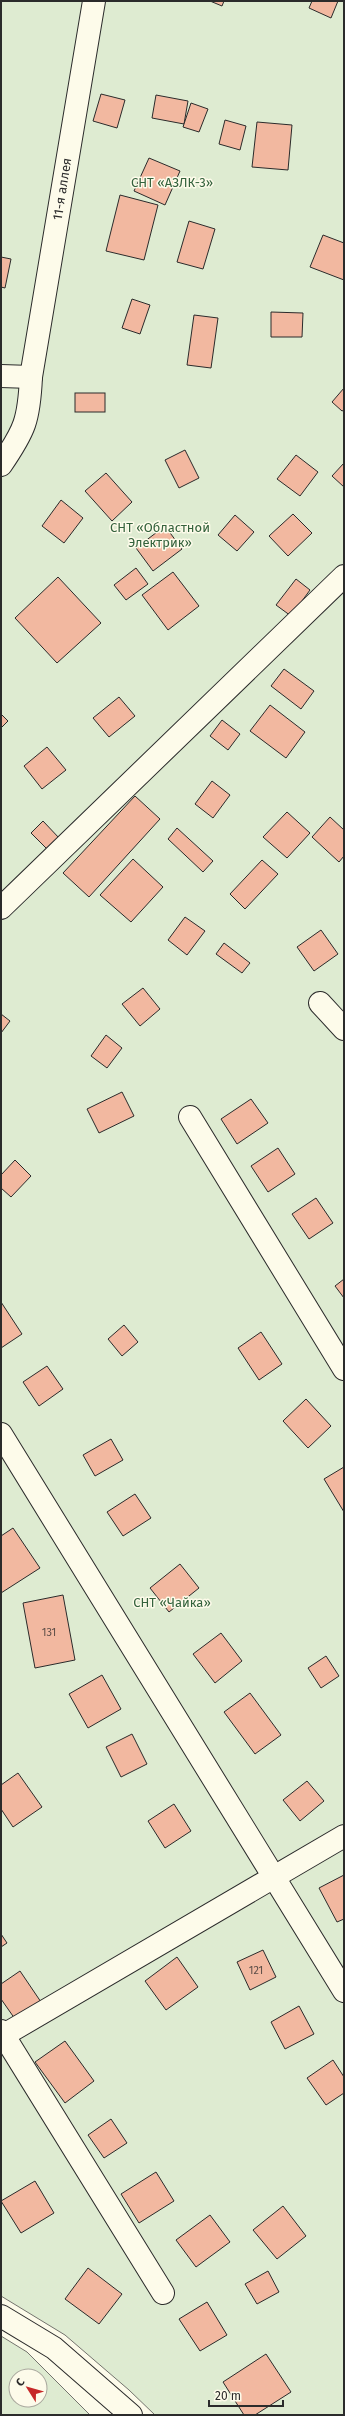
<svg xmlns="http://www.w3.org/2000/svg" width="345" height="2416" viewBox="0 0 345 2416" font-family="'Fira Sans',sans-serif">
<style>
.green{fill:#deebd1;stroke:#74746e;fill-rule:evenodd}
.building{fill:#f2b8a0;stroke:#2b2b2b}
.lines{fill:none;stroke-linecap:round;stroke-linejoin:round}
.street-casing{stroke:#2b2b2b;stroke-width:24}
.secondary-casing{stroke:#2b2b2b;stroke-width:24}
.street{stroke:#fdfbea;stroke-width:22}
.secondary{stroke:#fdfbea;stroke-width:22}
.labels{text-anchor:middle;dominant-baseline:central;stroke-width:3;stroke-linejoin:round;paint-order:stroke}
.number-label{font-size:11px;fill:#5d4e48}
.park-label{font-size:13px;fill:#34623c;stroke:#fdfbea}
.street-label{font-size:13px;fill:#2b2b2b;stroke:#fdfbea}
</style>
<rect width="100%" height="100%" fill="#fdfbea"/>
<g class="green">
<polygon points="1,1 344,1 344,2415 155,2415 129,2390 65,2335 1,2296"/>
<path d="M1 2336 27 2352 90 2415H1ZM16 2376H40V2400H16Z"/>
</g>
<g class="building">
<polygon points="210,1 224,1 222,6"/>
<polygon points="312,1 338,1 331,18 309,8"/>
<polygon points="101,94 125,100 117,128 93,121"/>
<polygon points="156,95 188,101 184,124 152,118"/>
<polygon points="191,103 208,109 199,132 183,127"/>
<polygon points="225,120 246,126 240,150 219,144"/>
<polygon points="257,122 292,125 288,170 252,167"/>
<polygon points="149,158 180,171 165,205 134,191"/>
<polygon points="120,195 158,205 144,260 106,251"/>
<polygon points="189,221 215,229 203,269 177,262"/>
<polygon points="323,235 344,243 344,280 310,267"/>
<polygon points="1,257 11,259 5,288 1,287"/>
<polygon points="132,299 150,305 140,334 122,328"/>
<polygon points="271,312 303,313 302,337 271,337"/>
<polygon points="194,315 218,318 211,368 187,365"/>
<polygon points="344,388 344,410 342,411 332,402"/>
<rect x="75" y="393" width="30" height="19"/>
<polygon points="185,450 199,478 179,488 165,460"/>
<polygon points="296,455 318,472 300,496 277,479"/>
<polygon points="344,463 344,487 332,476"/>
<polygon points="106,473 132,502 112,521 85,491"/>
<polygon points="61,500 83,518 64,543 42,526"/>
<polygon points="293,514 312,533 288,556 269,536"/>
<polygon points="235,515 254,532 237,551 218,535"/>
<polygon points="165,526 182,549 153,571 136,548"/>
<polygon points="136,568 148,584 126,600 114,585"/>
<polygon points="173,572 199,606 168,630 142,595"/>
<polygon points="58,577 101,623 57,663 15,618"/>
<polygon points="296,579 310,590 291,616 276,605"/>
<polygon points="284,669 314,691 301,709 271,686"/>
<polygon points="119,697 135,716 109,737 93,718"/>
<polygon points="270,705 305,732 286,758 250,731"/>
<polygon points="1,714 8,721 1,728"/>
<polygon points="222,720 240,734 228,750 210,736"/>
<polygon points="47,747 66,770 42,789 24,766"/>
<polygon points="212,781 230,795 213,818 195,804"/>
<polygon points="135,796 160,819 89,897 63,873"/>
<polygon points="287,812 310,833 287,858 263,837"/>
<polygon points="330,817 344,830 344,856 339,862 312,837"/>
<polygon points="43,821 60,839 48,850 31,833"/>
<polygon points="177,828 213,861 203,872 168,839"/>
<polygon points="133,859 163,887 131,922 100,895"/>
<polygon points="262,860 278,874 245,909 230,894"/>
<polygon points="185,917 205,931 187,955 168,940"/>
<polygon points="321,930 338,954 314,971 297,947"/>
<polygon points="224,943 250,963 242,973 216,954"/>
<polygon points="143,988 160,1009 140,1026 122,1004"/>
<polygon points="1,1014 10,1021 1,1033"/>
<polygon points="106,1035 122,1048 107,1068 91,1056"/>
<polygon points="122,1092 134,1116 99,1133 87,1109"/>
<polygon points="251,1099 268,1123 237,1144 221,1119"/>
<polygon points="278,1148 295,1174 268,1192 251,1166"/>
<polygon points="15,1160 31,1176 11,1197 1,1188 1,1175"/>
<polygon points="316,1198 333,1223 309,1239 292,1214"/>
<polygon points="344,1279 344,1298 335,1286"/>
<polygon points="1,1302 22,1334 1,1348"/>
<polygon points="124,1325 138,1342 122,1356 108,1339"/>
<polygon points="261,1332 282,1364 259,1380 238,1348"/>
<polygon points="47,1366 63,1389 39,1406 23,1382"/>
<polygon points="306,1399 331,1426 308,1448 283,1421"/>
<polygon points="111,1439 123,1460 95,1476 83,1455"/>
<polygon points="344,1467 344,1512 324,1479"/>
<polygon points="135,1494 151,1518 123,1536 107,1512"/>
<polygon points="13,1528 40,1568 1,1593 1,1536"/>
<polygon points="180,1564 199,1588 169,1612 150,1588"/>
<polygon points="63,1595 75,1660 35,1668 23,1603"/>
<polygon points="221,1633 242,1661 215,1683 193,1654"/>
<polygon points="326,1656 339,1676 321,1688 308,1668"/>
<polygon points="102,1675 121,1709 88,1728 69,1694"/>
<polygon points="250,1693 281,1735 255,1754 224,1712"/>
<polygon points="132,1734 147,1764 121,1777 106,1747"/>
<polygon points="18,1773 42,1807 13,1827 1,1809 1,1785"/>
<polygon points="307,1781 324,1801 300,1821 283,1800"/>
<polygon points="174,1804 191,1831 165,1848 148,1821"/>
<polygon points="344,1875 344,1919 337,1922 319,1888"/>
<polygon points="1,1934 7,1943 1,1947"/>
<polygon points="263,1950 276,1977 250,1990 237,1962"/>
<polygon points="177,1957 198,1987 166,2010 145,1981"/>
<polygon points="20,1971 41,2002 15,2019 1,1999 1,1984"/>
<polygon points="299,2006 314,2034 285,2049 271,2022"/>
<polygon points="65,2041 94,2081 65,2103 35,2062"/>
<polygon points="333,2060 344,2077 344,2093 326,2105 307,2078"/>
<polygon points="111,2119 127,2143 104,2158 88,2135"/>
<polygon points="156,2172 174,2201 139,2223 121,2194"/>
<polygon points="35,2181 54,2213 21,2233 1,2201"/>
<polygon points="283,2206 306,2236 277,2259 253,2230"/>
<polygon points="210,2215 230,2242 196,2267 176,2240"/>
<polygon points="88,2268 122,2294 99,2324 65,2299"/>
<polygon points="268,2271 279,2292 257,2304 245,2284"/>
<polygon points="207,2302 227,2335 200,2351 179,2319"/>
<polygon points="266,2354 291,2392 255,2415 244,2415 223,2382"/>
</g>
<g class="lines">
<defs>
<g id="street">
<polyline points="1,376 31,377"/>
<path d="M1 465C25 430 29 420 31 377L94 1"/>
<polyline points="1,908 344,576"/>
<polyline points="320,1003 344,1029"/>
<polyline points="190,1117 344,1369"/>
<polyline points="1,1434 344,1991"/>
<polyline points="1,2031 163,2293"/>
<polyline points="4,2035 344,1836"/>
</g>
<polyline id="secondary" points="1,2316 54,2348 131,2415"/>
</defs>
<use href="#street" class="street-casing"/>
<use href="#secondary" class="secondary-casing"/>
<use href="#street" class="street"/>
<use href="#secondary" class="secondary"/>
</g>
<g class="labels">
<g class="number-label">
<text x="49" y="1632">131</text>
<text x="256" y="1970">121</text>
</g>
<g class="park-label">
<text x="172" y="182">СНТ «АЗЛК-3»</text>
<text x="160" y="527">СНТ «Областной<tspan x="160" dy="15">Электрик»</tspan></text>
<text x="172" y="1602">СНТ «Чайка»</text>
</g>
<g class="street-label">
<text transform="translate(62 189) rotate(-81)">11-я аллея</text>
</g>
</g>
<rect width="345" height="2416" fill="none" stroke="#2b2b2b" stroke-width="4"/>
<g transform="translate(28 2388) rotate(307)"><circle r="19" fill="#fdfbea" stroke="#a9a89e"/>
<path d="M0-3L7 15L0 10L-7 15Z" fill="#c62828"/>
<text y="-6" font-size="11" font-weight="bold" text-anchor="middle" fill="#2b2b2b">С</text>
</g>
<path d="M209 2400v6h74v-6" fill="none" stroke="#2b2b2b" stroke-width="2"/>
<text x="215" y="2400" font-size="12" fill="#2b2b2b" stroke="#fdfbea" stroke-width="3" paint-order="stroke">20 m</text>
</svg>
